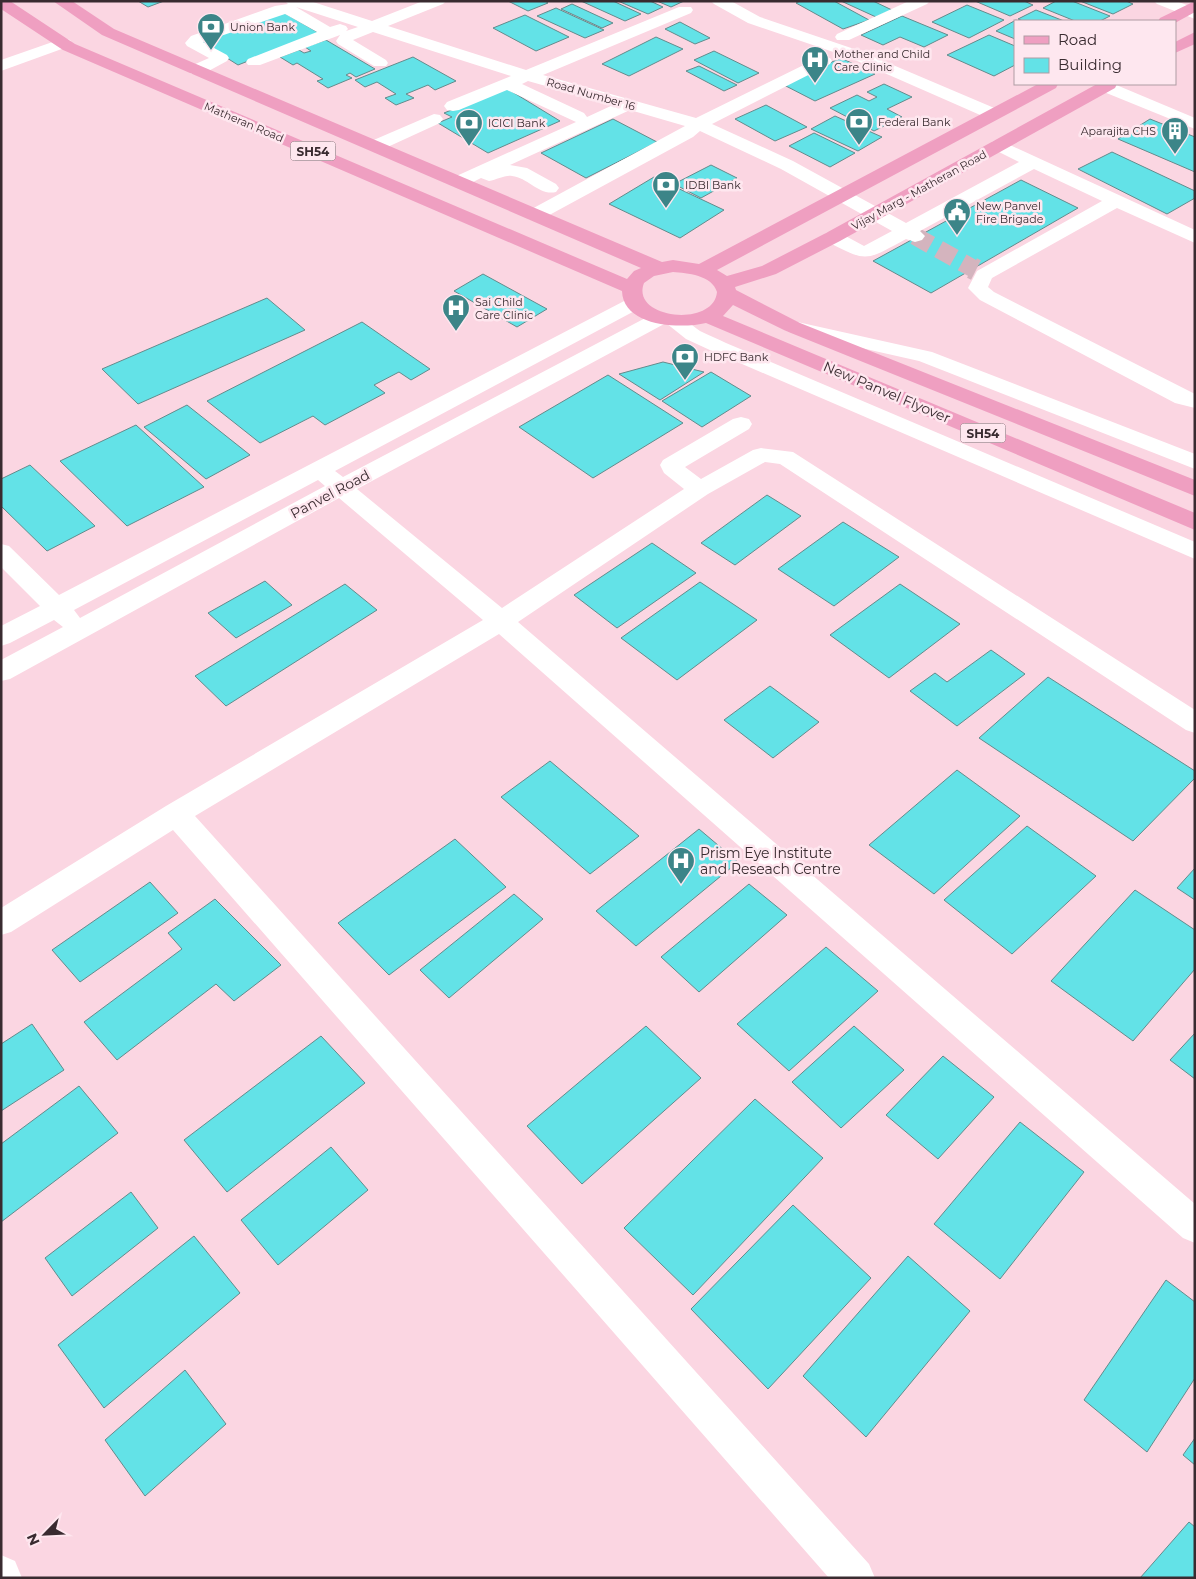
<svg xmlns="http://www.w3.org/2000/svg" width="1196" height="1579" viewBox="0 0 1196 1579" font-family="Montserrat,sans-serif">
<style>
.building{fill:#63e2e7;stroke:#638b8c}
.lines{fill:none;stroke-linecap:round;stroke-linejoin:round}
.minor-tunnel-far1{stroke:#d4b4be;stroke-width:18;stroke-dasharray:18 9;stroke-linecap:butt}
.minor-tunnel{stroke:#d4b4be;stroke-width:22;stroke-dasharray:22 11;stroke-linecap:butt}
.minor{fill:#fff;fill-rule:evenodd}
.major{fill:#ef9fc1;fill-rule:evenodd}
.labels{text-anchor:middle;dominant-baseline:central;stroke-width:5;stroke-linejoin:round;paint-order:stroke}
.far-poi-label{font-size:11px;fill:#392b30;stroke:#fee7ef;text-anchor:start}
.far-street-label{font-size:11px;fill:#392b30;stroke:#fee7ef}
.shield{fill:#fee7ef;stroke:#746369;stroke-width:1}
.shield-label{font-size:12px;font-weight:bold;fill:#392b30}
.street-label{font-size:14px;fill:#392b30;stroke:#fee7ef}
.poi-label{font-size:14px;fill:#392b30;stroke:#fee7ef;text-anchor:start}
</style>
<rect width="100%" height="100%" fill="#fbd6e2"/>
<g class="building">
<polygon points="138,1 164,1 148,7"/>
<polygon points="508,1 545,1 548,3 528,11"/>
<polygon points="581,1 613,1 641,14 625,21"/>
<polygon points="618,1 650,1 663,7 648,14"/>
<polygon points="657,1 684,1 671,7"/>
<polygon points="800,1 834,1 869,20 843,29 796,3"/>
<polygon points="841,1 873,1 892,10 876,17"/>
<polygon points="975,1 1024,1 1033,5 1010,16"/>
<polygon points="1056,1 1072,1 1110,16 1100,21 1075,21 1043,8"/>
<polygon points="1080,1 1126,1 1133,4 1113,14"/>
<polygon points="572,4 613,23 602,28 561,9"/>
<polygon points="967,5 1004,20 969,38 932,22"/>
<polygon points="556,8 604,30 585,38 537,16"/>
<polygon points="1036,10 1064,21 1023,21 1018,19"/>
<polygon points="281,11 319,33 238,65 200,41"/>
<polygon points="525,15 569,37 536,51 493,28"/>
<polygon points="902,16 948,35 924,47 900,37 883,45 861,35"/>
<polygon points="1016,20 1018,21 1015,21 1015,39 996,31"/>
<polygon points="680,22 710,38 695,44 665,29"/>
<polygon points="989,35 1015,46 1015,65 994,76 947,55"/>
<polygon points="656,37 683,49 629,76 602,64"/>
<polygon points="326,40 375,69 356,77 350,73 346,75 352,78 328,88 317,81 323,79 297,63 293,65 280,57 299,50 304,53 311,51 305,47"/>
<polygon points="714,51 759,73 738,83 694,60"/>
<polygon points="413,57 456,81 435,90 428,85 406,94 414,98 396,105 385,98 396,94 377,82 365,87 355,80"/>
<polygon points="841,58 875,74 815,101 782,84"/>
<polygon points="699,66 737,85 724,91 686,71"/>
<polygon points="884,84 912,97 887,109 902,117 874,131 830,108 857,95 869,101 877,97 867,92"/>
<polygon points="506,88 560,121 488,153 438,123 452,117 444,113"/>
<polygon points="766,105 807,127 775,141 735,119"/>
<polygon points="835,116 882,137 858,151 811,129"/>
<polygon points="613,119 657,142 586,178 541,153"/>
<polygon points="1150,119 1195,137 1195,172 1118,139"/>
<polygon points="814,133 855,153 830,167 789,146"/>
<polygon points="1112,152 1195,191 1195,198 1167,214 1078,169"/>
<polygon points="711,165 737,178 701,198 674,184"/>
<polygon points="654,177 724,210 680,238 609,204"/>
<polygon points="1021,180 1078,208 931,293 873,261"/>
<polygon points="483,274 547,309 517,327 454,291"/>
<polygon points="267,298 305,330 138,404 102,369"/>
<polygon points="362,322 430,369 411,380 399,372 374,385 385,393 325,425 313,416 260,443 207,401"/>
<polygon points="663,362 704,372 660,400 619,374"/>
<polygon points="711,372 751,396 702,427 662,401"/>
<polygon points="608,375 683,423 593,478 519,427"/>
<polygon points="187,405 250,455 206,479 144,427"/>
<polygon points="136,425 204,487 127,526 60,461"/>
<polygon points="30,465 95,526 47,551 1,506 1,479"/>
<polygon points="767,495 801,516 735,565 701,543"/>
<polygon points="843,522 899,557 834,606 778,569"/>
<polygon points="652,543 696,573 617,628 574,595"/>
<polygon points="265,581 292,605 236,638 208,613"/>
<polygon points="700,582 757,620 677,680 621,638"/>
<polygon points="345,584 377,610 226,706 195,676"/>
<polygon points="900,584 960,624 889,678 830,635"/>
<polygon points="991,650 1025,674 957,726 910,691 935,673 947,682"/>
<polygon points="1048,677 1195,771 1195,778 1133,841 979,738"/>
<polygon points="770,686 819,722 773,758 724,720"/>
<polygon points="550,761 639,836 590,874 501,797"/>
<polygon points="957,770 1020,816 934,894 869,845"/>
<polygon points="1027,826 1096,876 1012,954 944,900"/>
<polygon points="699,829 738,862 636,946 596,911"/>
<polygon points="455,839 506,887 389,975 338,923"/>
<polygon points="1195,868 1195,900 1177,888"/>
<polygon points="150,882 178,913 80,982 52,950"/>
<polygon points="749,884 787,915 699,992 661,957"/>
<polygon points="1135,890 1195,930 1195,969 1133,1041 1051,981"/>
<polygon points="514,894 543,919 449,998 420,970"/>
<polygon points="215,899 281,965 234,1001 216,984 117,1060 84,1022 182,949 168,933"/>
<polygon points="826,947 878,991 789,1071 737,1024"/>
<polygon points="32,1024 64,1070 1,1111 1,1044"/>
<polygon points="646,1026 701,1078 582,1184 527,1126"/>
<polygon points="854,1026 904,1070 841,1128 792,1082"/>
<polygon points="1195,1033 1195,1079 1170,1060"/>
<polygon points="321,1036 365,1083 227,1192 184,1140"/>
<polygon points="943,1056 994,1097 938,1159 886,1115"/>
<polygon points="79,1086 118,1133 1,1222 1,1144"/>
<polygon points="755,1099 823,1158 693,1295 624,1228"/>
<polygon points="1020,1122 1084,1172 1000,1279 934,1224"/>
<polygon points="331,1147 368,1190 278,1265 241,1220"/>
<polygon points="131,1192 158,1228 72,1296 45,1258"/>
<polygon points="793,1205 871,1278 768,1389 691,1309"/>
<polygon points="194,1236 240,1293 104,1408 58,1345"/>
<polygon points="908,1256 970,1311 866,1437 803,1376"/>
<polygon points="1166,1280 1195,1302 1195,1378 1147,1452 1084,1400"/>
<polygon points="185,1370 226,1424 145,1496 105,1440"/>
<polygon points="1195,1438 1195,1465 1183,1455"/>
<polygon points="1189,1522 1195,1527 1195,1578 1140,1578"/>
</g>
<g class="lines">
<polyline class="minor-tunnel-far1" points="915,236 974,269"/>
<polyline class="minor-tunnel" points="972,268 976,270"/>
<g class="minor">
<path d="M285 1H310L372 21 423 1H446L443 4 388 26 526 70 679 7H691L693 10 691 13 543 75 696 118 818 58H830L832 61 830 64 712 124 793 161 906 223 1019 162 993 149 990 145 993 141 999 140 1195 230V243L1117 208 992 278 988 287 994 292 1195 394V408L1175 403 980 300 968 288 977 271 1102 201 1034 169 920 231 925 236 922 240 915 242 906 239C865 261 868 263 826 241L823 237 826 233 833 231 840 233 864 246 892 231 781 169 700 131 693 137 542 219 535 221 528 219 526 215 528 211 685 126 630 110 510 165 527 168 556 184 559 188 556 192C539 196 529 178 512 176 504 175 497 180 489 181L481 178C471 183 463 189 452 186L449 182 452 178 576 122 507 90 459 110 453 111 447 110 444 106 447 102 511 76 373 32 353 40 386 60 388 63 386 66H374L338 44 336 41 340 35 260 65H248L246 62 248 59 317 32 285 14 203 42 227 55 229 58 227 61 203 74H191L189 70 191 66 209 58 187 46 185 43 191 36 275 6 288 4ZM296 7 358 27 346 31 348 29 346 26 340 24 330 27ZM528 81 613 105 587 117 584 113 522 84Z"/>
<polygon points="711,1 731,1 760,17 860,51 999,110 1002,114 999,118 993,119 987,118 848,57 748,23 714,4"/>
<polygon points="909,1 930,1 927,4 849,40 837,40 835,37 837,34"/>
<polygon points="1154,1 1176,1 1195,8 1195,19 1157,4"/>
<polygon points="64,38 70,40 72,43 70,46 1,71 1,60"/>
<polygon points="1098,84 1114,84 1195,118 1195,129 1099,90 1097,86"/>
<polygon points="434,114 440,115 443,119 440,123 381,150 375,151 369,150 366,146 369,142"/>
<path d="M635 297 642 299 645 303 642 307 335 471 343 477 653 314 660 312 667 314 669 316C683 313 689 324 700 331 708 335 718 339 726 343L1195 542V559L712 351 686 339 666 323 357 489 502 608 684 489 664 473 660 465 663 460 733 419 741 417 749 419 752 424 749 429 685 467 701 479 753 450 761 448 793 452 1195 710V733L1186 730 780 464 765 462 708 494 518 622 1195 1204V1243L1183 1238 499 634 195 816 869 1564 875 1578H829L173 830 11 932 1 935V908L166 806 483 620 339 498 10 679 1 681V660L63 627 54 620 10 643 1 646V626L40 606 1 567V544L9 546 59 595 628 299ZM318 480 325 486 80 618 74 610Z"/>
<polygon points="793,321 932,352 1195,454 1195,469 919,361 786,331 783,327 786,323"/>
<polygon points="1,1555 15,1561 22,1578 1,1578"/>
</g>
<g class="major">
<path d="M1 1H10L75 44 627 279 634 271 641 268 102 35 53 1H72L114 29 662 262 673 260 699 264 1038 84H1058L1056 88 717 270 727 276 762 266 826 233 1097 84H1117L1115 88 840 241 776 274 735 287 736 290 800 323 1195 480V496L786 331 733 305 723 316 1195 513V530L706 323C681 329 623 327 622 291L63 50 1 9ZM673 272C687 273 712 275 717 292 714 328 630 319 644 283L654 276Z"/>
<polygon points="1195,1 1195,12 1175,23 1158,21 1160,18"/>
<polygon points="1195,32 1195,44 1175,53 1175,42"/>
</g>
</g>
<defs>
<symbol id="bank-pin" viewBox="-11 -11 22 30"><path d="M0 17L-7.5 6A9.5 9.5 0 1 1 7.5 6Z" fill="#3c8588" stroke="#fee7ef"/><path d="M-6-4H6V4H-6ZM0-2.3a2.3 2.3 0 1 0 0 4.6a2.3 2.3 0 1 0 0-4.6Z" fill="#fff"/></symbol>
<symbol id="hospital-pin" viewBox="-11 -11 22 30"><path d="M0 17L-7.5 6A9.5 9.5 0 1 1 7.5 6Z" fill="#3c8588" stroke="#fee7ef"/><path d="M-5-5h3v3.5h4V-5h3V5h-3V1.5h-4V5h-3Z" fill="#fff"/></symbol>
<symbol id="building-pin" viewBox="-11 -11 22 30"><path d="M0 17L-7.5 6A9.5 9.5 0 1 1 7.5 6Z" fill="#3c8588" stroke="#fee7ef"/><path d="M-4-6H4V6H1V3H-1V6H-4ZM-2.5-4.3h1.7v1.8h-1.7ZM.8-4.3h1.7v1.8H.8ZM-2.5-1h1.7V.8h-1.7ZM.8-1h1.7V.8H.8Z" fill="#fff"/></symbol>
<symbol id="civic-pin" viewBox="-11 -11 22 30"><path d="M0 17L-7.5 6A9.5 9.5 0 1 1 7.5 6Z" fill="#3c8588" stroke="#fee7ef"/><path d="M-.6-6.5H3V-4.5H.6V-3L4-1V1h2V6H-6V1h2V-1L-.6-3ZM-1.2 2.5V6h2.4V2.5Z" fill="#fff"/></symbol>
</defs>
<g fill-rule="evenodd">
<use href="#bank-pin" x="195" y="11" width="32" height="43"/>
<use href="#hospital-pin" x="799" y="44" width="32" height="43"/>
<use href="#bank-pin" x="843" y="106" width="32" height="43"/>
<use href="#bank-pin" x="453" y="107" width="32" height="43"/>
<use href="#building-pin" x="1159" y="115" width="32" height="43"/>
<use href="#bank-pin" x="650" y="169" width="32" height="43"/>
<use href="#civic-pin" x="941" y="196" width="32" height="43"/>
<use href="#hospital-pin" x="440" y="292" width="32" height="43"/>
<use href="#bank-pin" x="669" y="341" width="32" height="43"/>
<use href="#hospital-pin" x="665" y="845" width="32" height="43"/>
</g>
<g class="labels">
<g class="far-poi-label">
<text x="230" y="27">Union Bank</text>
<text x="834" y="54">Mother and Child<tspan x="834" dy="13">Care Clinic</tspan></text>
<text x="878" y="122">Federal Bank</text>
<text x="488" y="123">ICICI Bank</text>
<text x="1156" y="131" text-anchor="end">Aparajita CHS</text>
<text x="685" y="185">IDBI Bank</text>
<text x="976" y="206">New Panvel<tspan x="976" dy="13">Fire Brigade</tspan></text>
<text x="475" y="302">Sai Child<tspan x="475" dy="13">Care Clinic</tspan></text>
<text x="704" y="357">HDFC Bank</text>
</g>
<g class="far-street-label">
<text transform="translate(591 94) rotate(16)">Road Number 16</text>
<text transform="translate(244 122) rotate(23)">Matheran Road</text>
<text transform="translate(919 190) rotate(-29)">Vijay Marg - Matheran Road</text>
</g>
<g class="shield">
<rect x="290.5" y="141.5" width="45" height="19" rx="4"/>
<rect x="960.5" y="423.5" width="45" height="19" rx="4"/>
</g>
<g class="shield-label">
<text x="313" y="151">SH54</text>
<text x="983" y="433">SH54</text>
</g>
<g class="street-label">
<text transform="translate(887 392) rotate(23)">New Panvel Flyover</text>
<text transform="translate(330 494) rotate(-28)">Panvel Road</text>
</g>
<g class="poi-label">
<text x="700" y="853">Prism Eye Institute<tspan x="700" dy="16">and Reseach Centre</tspan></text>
</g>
</g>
<rect width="1196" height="1579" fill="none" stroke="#392b30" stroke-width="5"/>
<rect x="1014" y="20" width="162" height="65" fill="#fee7ef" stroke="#af9ca3"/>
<rect x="1024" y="36" width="25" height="8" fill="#ef9fc1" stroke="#af9ca3"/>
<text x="1058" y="45" font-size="15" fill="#392b30">Road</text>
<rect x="1024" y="58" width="25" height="15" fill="#63e2e7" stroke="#af9ca3"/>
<text x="1058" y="70" font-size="15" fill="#392b30">Building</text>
<g transform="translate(45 1534) rotate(246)" stroke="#fee7ef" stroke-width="4" paint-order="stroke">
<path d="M0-4L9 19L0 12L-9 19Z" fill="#392b30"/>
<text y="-8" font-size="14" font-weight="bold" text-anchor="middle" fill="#392b30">N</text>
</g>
</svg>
